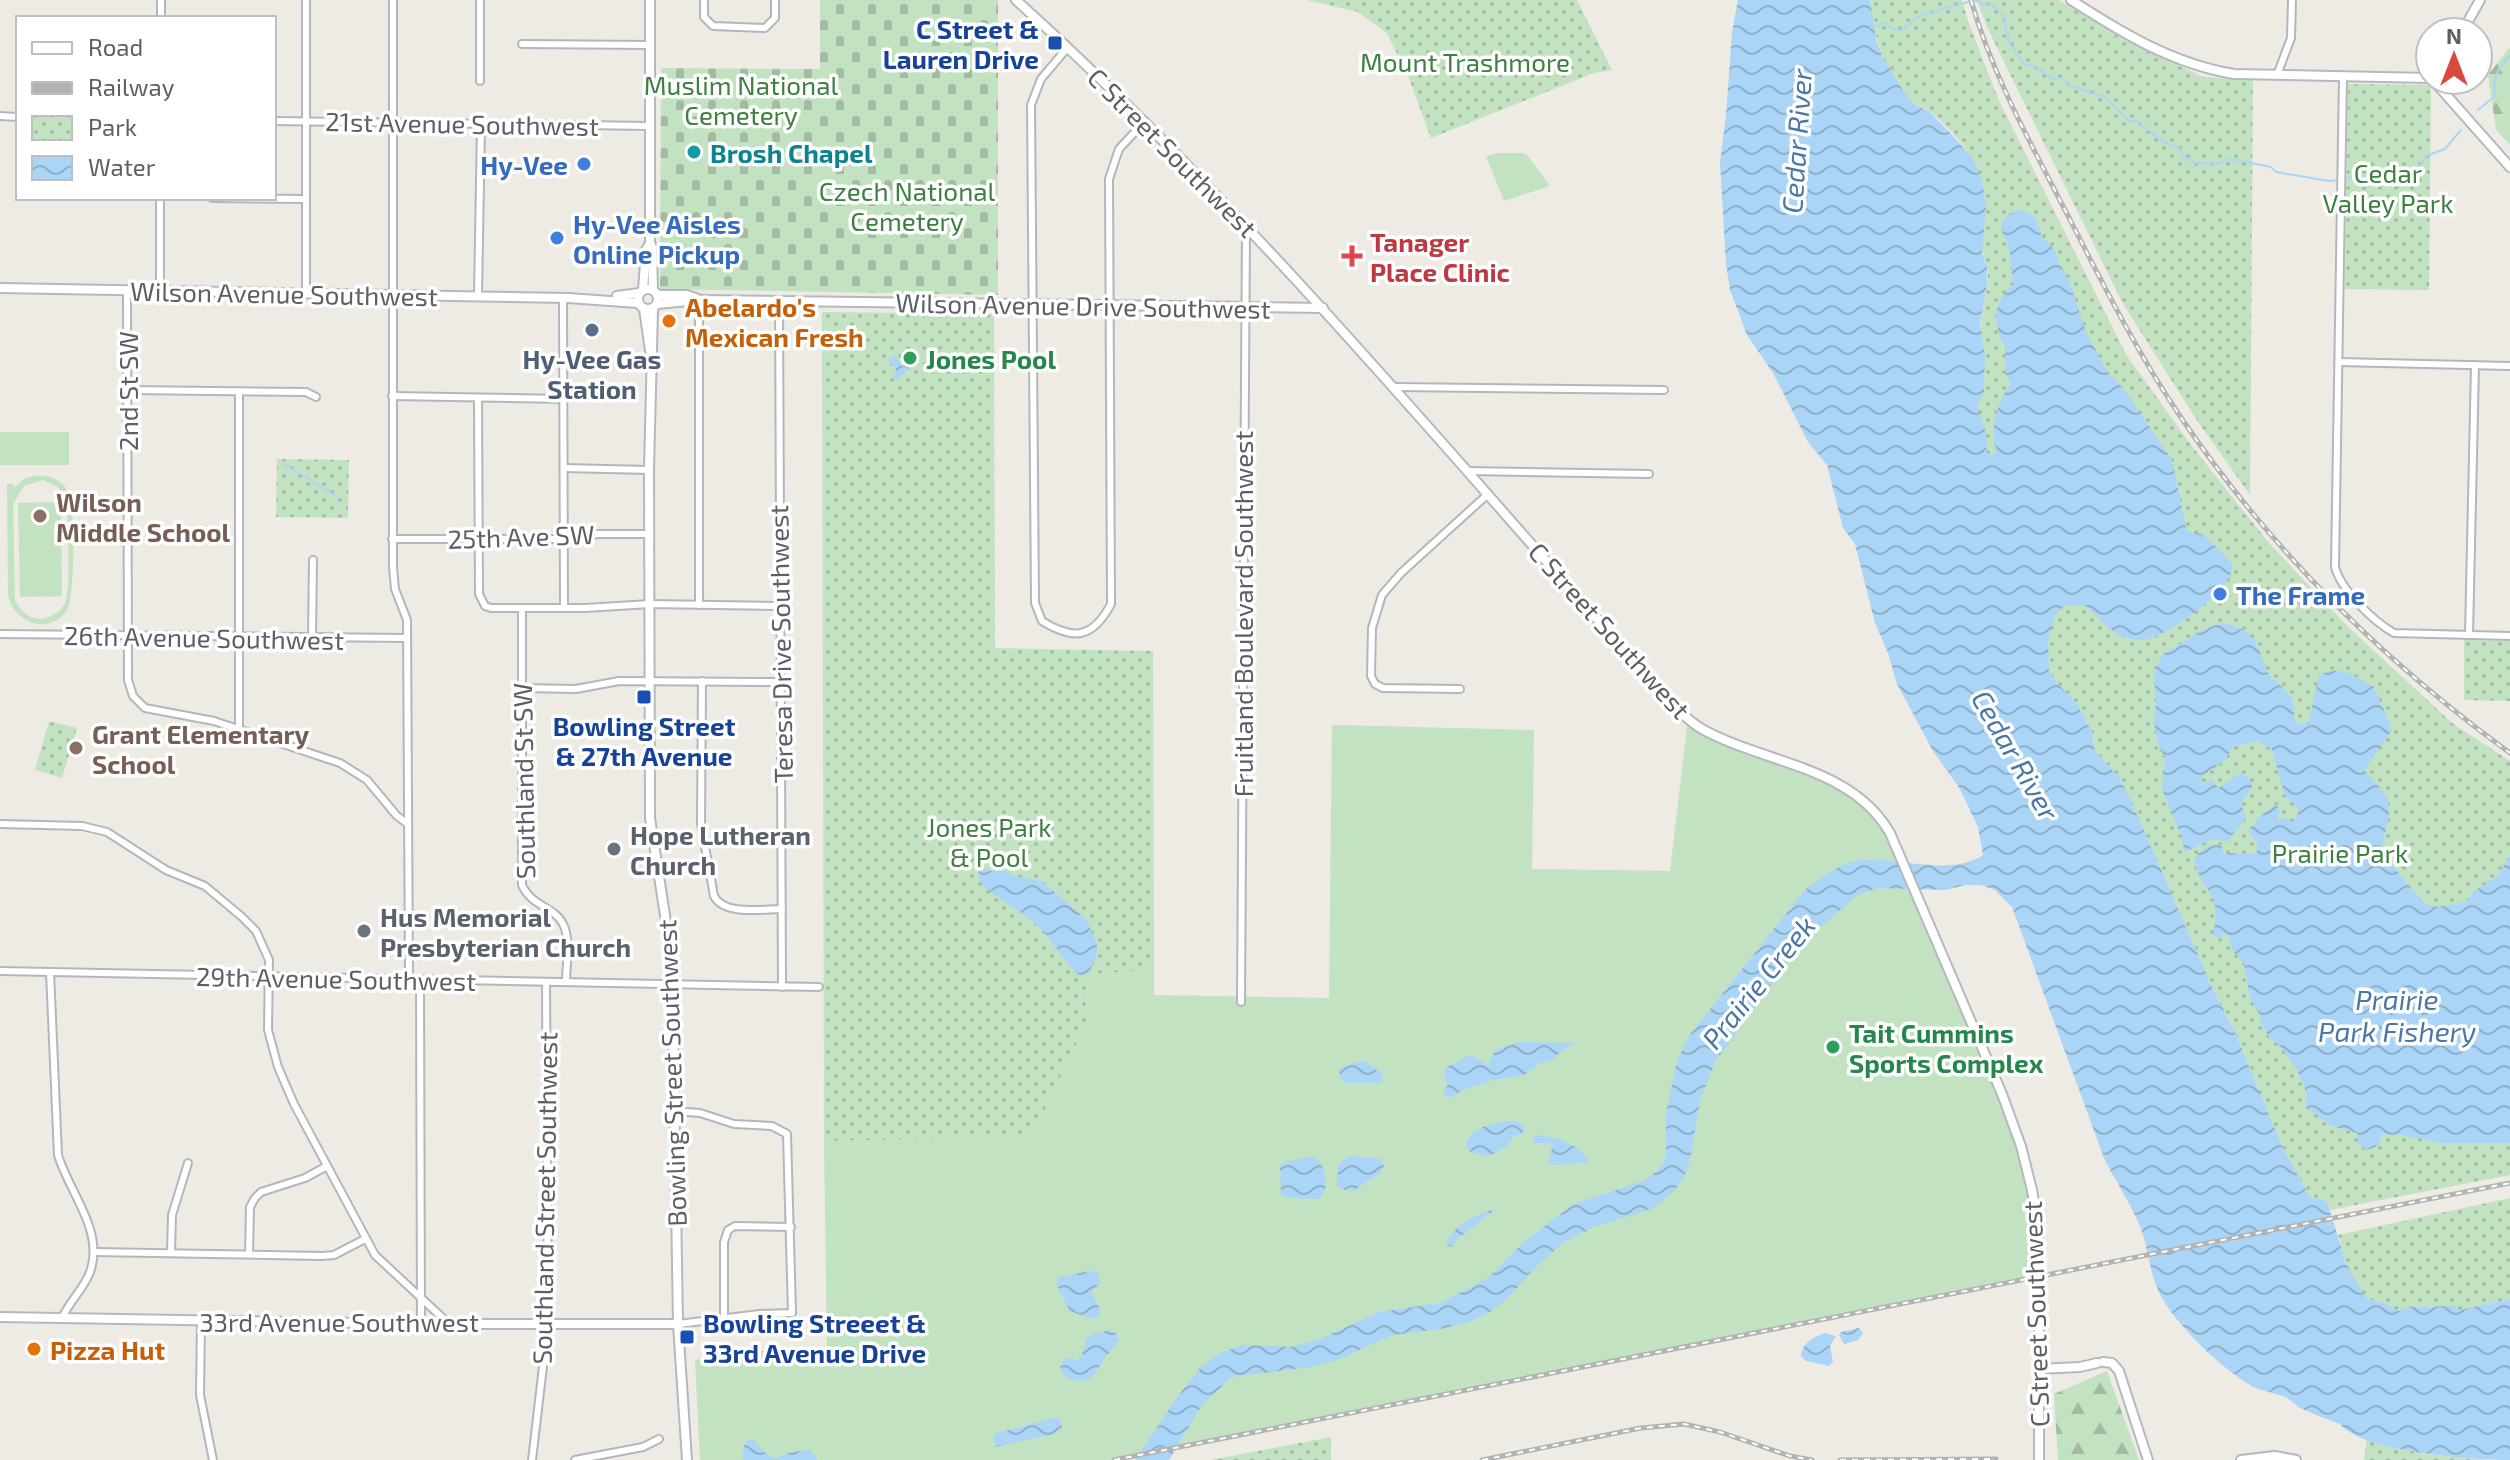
<svg xmlns="http://www.w3.org/2000/svg" width="2510" height="1460" viewBox="0 0 2510 1460" font-family="'Exo 2',sans-serif">
<style>
.green{fill:#c2e2c2;fill-rule:evenodd}
.forest{fill:url(#forest-firs)}
.cemetery{fill:url(#cemetery-stones)}
.park{fill:url(#park-dots)}
.water{fill:url(#water-waves)}
.lines{fill:none;stroke-linecap:round;stroke-linejoin:round}
.stream{stroke:#aad5f6;stroke-width:2}
.street-casing{stroke:#b4b6b9;stroke-width:10}
.secondary-casing{stroke:#b5b8bc;stroke-width:12}
.street{stroke:#fff;stroke-width:6}
.secondary{stroke:#fff;stroke-width:8}
.rail-casing{stroke:#b2b3b3;stroke-width:5}
.rail{stroke:#fff;stroke-width:2;stroke-dasharray:6;stroke-linecap:butt}
.transit-dot{fill:#1a4fb4;stroke:#fff;stroke-width:3}
.culture-dot{fill:#0f9aa8;stroke:#fff;stroke-width:3}
.shop-dot{fill:#3f7fe0;stroke:#fff;stroke-width:3}
.health-dot{fill:#e0444e;stroke:#fff;stroke-width:3}
.food-dot{fill:#e8710a;stroke:#fff;stroke-width:3}
.service-dot{fill:#5c6f8a;stroke:#fff;stroke-width:3}
.leisure-dot{fill:#2e9e5b;stroke:#fff;stroke-width:3}
.education-dot{fill:#8d6e63;stroke:#fff;stroke-width:3}
.worship-dot{fill:#6b7280;stroke:#fff;stroke-width:3}
.labels{text-anchor:middle;dominant-baseline:central;stroke-width:7;stroke-linejoin:round;paint-order:stroke}
.transit-label{font-size:26px;font-weight:bold;fill:#164399;stroke:#fff;text-anchor:end}
.park-label{font-size:26px;fill:#3d8040;stroke:#fff}
.street-label{font-size:26px;fill:#5c5f63;stroke:#fff}
.culture-label{font-size:26px;font-weight:bold;fill:#0d838f;stroke:#fff;text-anchor:start}
.shop-label{font-size:26px;font-weight:bold;fill:#366cbe;stroke:#fff;text-anchor:start}
.health-label{font-size:26px;font-weight:bold;fill:#be3a42;stroke:#fff;text-anchor:start}
.food-label{font-size:26px;font-weight:bold;fill:#c56008;stroke:#fff;text-anchor:start}
.service-label{font-size:26px;font-weight:bold;fill:#4e5e75;stroke:#fff}
.leisure-label{font-size:26px;font-weight:bold;fill:#27864d;stroke:#fff;text-anchor:start}
.education-label{font-size:26px;font-weight:bold;fill:#785e54;stroke:#fff;text-anchor:start}
.worship-label{font-size:26px;font-weight:bold;fill:#5b616d;stroke:#fff;text-anchor:start}
.water-label{font-size:28px;font-style:italic;fill:#4977a6;stroke:#fff}
</style>
<defs>
<pattern id="forest-firs" width="22" height="20" patternUnits="userSpaceOnUse" patternTransform="scale(2)"><rect width="22" height="20" fill="#c2e2c2"/><path d="M5 1l3.5 6h-7zM16 11l3.5 6h-7z" fill="#a1baa1"/></pattern>
<pattern id="cemetery-stones" width="16" height="16" patternUnits="userSpaceOnUse" patternTransform="scale(2)"><rect width="16" height="16" fill="#c2e2c2"/><path d="M2 7V4a2 2 0 0 1 4 0v3zM10 15v-3a2 2 0 0 1 4 0v3z" fill="#a1baa1"/></pattern>
<pattern id="park-dots" width="8" height="8" patternUnits="userSpaceOnUse" patternTransform="scale(2)"><rect width="8" height="8" fill="#c2e2c2"/><path d="M2 2h.1M6 6h.1" fill="none" stroke="#a1baa1" stroke-width="1.8" stroke-linecap="round"/></pattern>
<pattern id="water-waves" width="16" height="10" patternUnits="userSpaceOnUse" patternTransform="scale(2)"><rect width="16" height="10" fill="#aad5f6"/><path d="M0 5q4-4 8 0t8 0" fill="none" stroke="#8eb0cb"/></pattern>
</defs>
<rect width="100%" height="100%" fill="#edebe4"/>
<g class="green">
<polygon points="1498,153 1523,153 1528,156 1550,186 1504,201 1486,156"/>
<rect x="0" y="432" width="69" height="33"/>
<path d="M33 476C48 474 63 479 69 494 75 507 75 599 67 610 49 637 12 622 8 594L7 484H13L14 488 25 478ZM43 480 58 487 66 500C68 517 71 589 65 603 61 612 49 619 39 619 27 618 20 610 15 600L13 504 24 486Z"/>
<polygon points="61,502 62,596 20,597 18,503"/>
<polygon points="1688,718 1702,729 1849,788 1880,816 1987,1057 2032,1190 2039,1276 1113,1460 700,1460 695,1360 762,1351 827,1351 824,1141 1031,1137 1086,1024 1087,974 1154,970 1154,995 1329,998 1332,725 1534,730 1532,869 1670,871"/>
</g>
<g class="forest">
<polygon points="2510,47 2510,145 2496,130 2488,75"/>
<polygon points="2107,1371 2139,1460 2058,1460 2054,1394"/>
</g>
<polygon class="cemetery" points="820,0 998,0 998,295 660,289 661,68 820,69"/>
<g class="park">
<polygon points="1307,0 1577,0 1612,70 1594,73 1431,138 1410,81 1387,33 1358,12"/>
<path d="M1870 0H1962L1967 18 1999 101 2127 356 2191 445 2268 542 2346 625 2452 723 2510 761V1175L2330 1210 2327 1201 2310 1197 2282 1146 2234 1030 2212 987 2130 798 2119 777 2095 751 2092 732 2078 705 2056 682 2049 670 2047 650 1987 453 1977 405C1993 380 1978 349 1981 321 1983 304 1990 284 1987 267 1986 260 1983 256 1982 249 1981 214 1992 195 1972 159 1963 143 1946 125 1932 113 1927 109 1921 108 1916 104 1887 82 1872 34 1870 0Z"/>
<polygon points="1977,0 2059,0 2121,38 2203,77 2253,80 2250,495 2196,419 2122,302 1987,27"/>
<polygon points="2348,84 2431,85 2429,290 2345,289"/>
<polygon points="822,312 994,314 995,648 1153,651 1154,970 1087,974 1086,1024 1031,1137 824,1141"/>
<polygon points="277,459 349,460 348,518 276,517"/>
<polygon points="2464,640 2510,641 2510,701 2464,700"/>
<polygon points="49,721 77,728 62,778 35,770"/>
<polygon points="2510,1198 2510,1299 2459,1310 2444,1306 2408,1307 2399,1311 2383,1303 2366,1299 2346,1263 2338,1235"/>
<polygon points="1331,1437 1331,1460 1211,1460"/>
<polygon points="2367,1438 2424,1454 2487,1460 2364,1460"/>
</g>
<g class="water">
<path d="M1738 0H1870L1876 39 1883 58 1904 92 1916 105 1930 112 1952 135 1972 157 1982 180 1986 207 1982 253 1987 266V285L1980 324 1985 356 1984 392 1977 406 1986 432 1987 453 1991 455 1997 451C1988 432 1998 400 2011 383L2006 375 2005 346 2000 338 1995 314 2002 297 2013 284 2009 248 2001 229 2002 221 2009 214 2022 210 2036 218 2042 237 2054 249 2060 265 2069 280 2086 332 2107 371 2124 389 2172 460 2187 532 2203 534C2209 542 2230 557 2232 565 2237 587 2162 641 2142 640 2114 640 2104 622 2086 606L2066 605 2056 614 2048 638 2049 670 2056 682 2078 705 2092 732 2095 751 2119 777 2130 798 2212 987 2234 1030 2282 1146 2310 1197 2327 1201 2346 1263 2366 1298 2383 1303 2399 1311 2408 1307 2454 1306 2459 1310 2510 1299V1460C2475 1460 2362 1452 2340 1424 2327 1419 2313 1414 2300 1408 2295 1405 2291 1400 2285 1397 2276 1393 2265 1392 2256 1388 2226 1374 2174 1323 2160 1294 2149 1273 2149 1250 2141 1229 2131 1203 2116 1183 2104 1158L2012 907 1995 890 1981 885H1965L1946 890 1878 888 1857 895 1799 947 1715 1062 1700 1101 1690 1160 1684 1177 1675 1190 1654 1208 1594 1227 1564 1242 1538 1265 1507 1299 1490 1312 1466 1323 1440 1329 1392 1335 1340 1359 1311 1367 1232 1377 1202 1405 1169 1460H1135L1178 1396 1200 1368 1219 1354 1241 1345 1291 1347 1320 1339 1379 1312 1440 1303 1488 1278 1526 1240 1574 1204 1646 1180 1658 1170 1666 1159V1113L1677 1061 1688 1037 1804 891C1822 877 1841 861 1865 860 1901 857 1950 877 1983 855L1978 827 1960 789 1933 751 1897 684 1888 653 1875 623 1855 544 1843 528 1827 465 1808 442 1773 373 1747 335 1730 290 1726 264 1720 162 1726 116 1732 32Z"/>
<polygon points="911,353 919,357 917,365 912,367 895,380 892,376 897,371 888,360 894,355 903,367 907,355"/>
<path d="M2223 622 2244 630 2255 640 2268 673 2292 697 2295 721 2301 724H2308L2319 676C2338 663 2357 677 2374 687L2392 729C2385 745 2371 755 2365 771L2388 797 2389 816 2381 852 2425 904 2439 907 2466 902 2473 892 2498 876 2510 855V1143H2440L2402 1135 2382 1134C2380 1144 2378 1147 2367 1150L2358 1143 2357 1133 2331 1126 2306 1107 2307 1094 2296 1068 2282 1048 2269 1037 2261 1023 2260 1015 2250 999 2244 963 2232 950 2229 935 2223 934 2219 940 2213 934C2222 889 2205 898 2194 862 2197 849 2212 843 2223 845L2221 849 2224 853 2250 854 2257 852V843L2249 832 2259 817 2276 804 2280 811 2276 820 2287 818 2293 822 2300 810 2285 796 2272 750 2258 741 2234 746 2224 761 2202 776V784L2212 779 2218 788 2242 772 2252 783V787L2241 804 2246 818 2227 842 2213 839 2184 852 2182 838 2162 789 2165 757 2159 748 2154 722 2156 699 2154 671 2163 654 2199 632Z"/>
<path d="M986 868 990 871 1004 870 1013 875 1043 882 1086 919 1097 944V953L1089 973 1081 976 1078 974C1063 960 1055 944 1041 929 1024 913 1001 901 983 886L978 878 979 871Z"/>
<polygon points="1519,1042 1577,1043 1560,1052 1552,1060 1540,1063 1523,1076 1493,1080 1461,1091 1452,1097 1446,1097 1443,1092 1448,1084 1444,1077 1445,1068 1470,1055 1488,1065 1495,1050"/>
<polygon points="1358,1062 1366,1062 1383,1074 1382,1083 1347,1083 1340,1079 1339,1068"/>
<path d="M1505 1121H1517L1525 1127 1522 1134 1513 1137 1507 1146 1487 1157 1469 1151 1466 1145C1471 1127 1489 1125 1505 1121Z"/>
<path d="M1534 1135C1553 1135 1581 1144 1589 1162L1553 1165 1548 1160 1554 1143H1534Z"/>
<path d="M1313 1156C1327 1166 1331 1187 1319 1199L1289 1198 1281 1195 1280 1166 1285 1162Z"/>
<polygon points="1350,1156 1381,1159 1384,1166 1380,1173 1353,1191 1341,1189 1337,1185 1338,1164"/>
<path d="M1497 1208 1456 1240 1453 1247 1446 1245C1453 1223 1477 1215 1497 1208Z"/>
<polygon points="1090,1271 1098,1273 1101,1282 1091,1292 1101,1311 1098,1317 1089,1318 1070,1311 1056,1284 1059,1277"/>
<polygon points="1859,1328 1863,1333 1858,1340 1844,1344 1839,1335 1841,1332"/>
<path d="M1110 1330 1117 1334 1119 1339C1115 1347 1112 1350 1107 1355 1097 1367 1094 1386 1073 1380 1065 1378 1062 1375 1060 1367L1068 1357 1079 1361C1092 1337 1076 1337 1110 1330Z"/>
<path d="M1825 1333 1836 1336 1830 1346 1833 1362 1829 1366 1806 1361 1801 1356C1802 1343 1814 1337 1825 1333Z"/>
<polygon points="1057,1417 1061,1420 1062,1427 1054,1434 995,1447 993,1436 997,1433"/>
<polygon points="753,1439 766,1454 775,1458 792,1452 810,1450 818,1460 743,1460 743,1449 746,1441"/>
</g>
<g class="lines">
<g class="stream">
<polyline points="1871,28 1884,23 1894,30 1902,30 1919,16 1975,0 1981,4 1992,5 2003,15 2009,42 2024,64 2036,67 2052,79 2061,78 2071,86 2106,98 2129,121 2137,121 2159,139 2179,148 2183,156 2196,163 2216,164 2232,159 2271,167 2276,172 2329,181 2338,180"/>
<path d="M2478 110 2495 96C2492 77 2498 69 2510 55"/>
<polyline points="2415,174 2426,156 2445,149 2461,130"/>
<path d="M2344 179C2367 172 2386 184 2409 177"/>
<polyline points="284,464 338,497"/>
</g>
<defs>
<g id="street">
<polyline points="306,0 306,293"/>
<polyline points="393,0 393,567 395,589 407,620 409,980"/>
<polyline points="480,0 480,81"/>
<polyline points="704,0 704,17 713,26 765,28 775,18 775,0"/>
<polyline points="161,18 161,0"/>
<polyline points="522,44 650,45"/>
<path d="M1068 47 1041 79 1031 105 1035 603 1042 621C1074 641 1093 638 1111 604L1109 179 1119 149 1145 121"/>
<polyline points="2277,75 2291,38 2292,0"/>
<path d="M2343 77 2335 567C2341 590 2373 621 2394 633L2510 636"/>
<polyline points="0,116 18,117"/>
<polyline points="274,121 651,126"/>
<polyline points="212,198 306,199"/>
<polyline points="127,290 128,680 133,696 145,708 214,721 340,763 367,780 397,816 408,824"/>
<polyline points="160,291 160,198"/>
<polyline points="478,296 481,124"/>
<polyline points="563,298 564,608"/>
<polyline points="699,300 699,605"/>
<polyline points="779,301 782,987"/>
<polyline points="2339,362 2510,366"/>
<polyline points="1394,387 1664,390"/>
<polyline points="127,390 306,392 316,397"/>
<polyline points="239,391 239,729"/>
<polyline points="392,396 564,399"/>
<polyline points="478,398 479,594 485,606 491,608 585,608 650,604 778,606"/>
<polyline points="564,468 649,470"/>
<polyline points="1468,471 1649,474"/>
<polyline points="392,539 557,539 598,534 649,534"/>
<path d="M522 608V885C531 906 555 907 563 924 571 939 566 966 566 982"/>
<polyline points="0,634 407,638"/>
<polyline points="2469,635 2475,365"/>
<polyline points="312,638 313,560"/>
<path d="M702 681 701 824 714 896C724 916 763 909 782 909"/>
<polyline points="522,688 576,689 619,681 782,682"/>
<polyline points="1460,689 1383,688 1375,684 1371,676 1372,628 1382,595 1401,573 1488,494"/>
<polyline points="0,824 82,826 107,832 166,870 205,886 242,917 256,931 269,960 268,1030 278,1067 294,1104 375,1255 448,1323"/>
<polyline points="0,971 819,987"/>
<path d="M50 972 58 1155C69 1192 103 1229 91 1269 86 1287 70 1300 62 1318"/>
<polyline points="420,980 421,1324"/>
<polyline points="1241,1002 1246,227"/>
<polyline points="674,1111 700,1113 734,1124 772,1126 787,1134 792,1313 760,1314 678,1324"/>
<polyline points="94,1252 322,1256 334,1255 365,1239"/>
<polyline points="171,1253 172,1215 188,1163"/>
<polyline points="249,1254 250,1207 255,1198 261,1192 305,1178 327,1166"/>
<polyline points="724,1318 724,1242 728,1230 735,1226 791,1227"/>
<polyline points="201,1320 200,1395 213,1460"/>
<polyline points="532,1460 548,1324 546,983"/>
<polyline points="575,1460 643,1447 659,1439"/>
</g>
<g id="secondary">
<polyline points="650,0 650,243 652,247 653,290"/>
<path d="M1016 0C1255 216 1459 465 1673 705 1682 713 1691 723 1702 729 1765 764 1852 766 1890 833L2002 1094 2021 1146 2032 1190 2037 1219 2039 1276V1460"/>
<path d="M2071 0C2122 33 2173 64 2234 74L2430 78"/>
<polyline points="2462,32 2480,0"/>
<polyline points="2433,80 2510,167"/>
<polyline points="0,288 568,298 638,303"/>
<circle cx="648" cy="299" r="10"/>
<polyline points="643,290 646,250 650,243"/>
<polyline points="657,295 687,295 698,299"/>
<polyline points="617,296 639,293"/>
<polyline points="657,304 699,300 1323,308"/>
<polyline points="653,308 649,470 650,818 672,961 678,1324 687,1460"/>
<polyline points="644,309 650,351"/>
<polyline points="0,1317 421,1324 678,1324"/>
<polyline points="2103,1362 2112,1363 2119,1371 2148,1460"/>
<polyline points="2038,1369 2080,1367 2097,1363"/>
<polyline points="2241,1460 2275,1456 2296,1460"/>
</g>
</defs>
<use href="#street" class="street-casing"/>
<use href="#secondary" class="secondary-casing"/>
<use href="#street" class="street"/>
<use href="#secondary" class="secondary"/>
<defs>
<g id="rail">
<path d="M1971 0C1992 74 2030 142 2065 210 2101 280 2136 351 2180 416 2269 548 2382 660 2510 753"/>
<polyline points="1114,1460 2510,1183"/>
<polyline points="1482,1460 1641,1428 1684,1424 1720,1432 1790,1456 1812,1460"/>
<polyline points="1840,1460 1996,1459"/>
</g>
</defs>
<use href="#rail" class="rail-casing"/>
<use href="#rail" class="rail"/>
</g>
<g class="transit-dot">
<rect x="1047" y="35" width="16" height="16" rx="4"/>
<rect x="636" y="689" width="16" height="16" rx="4"/>
<rect x="679" y="1329" width="16" height="16" rx="4"/>
</g>
<circle class="culture-dot" cx="694" cy="152" r="8"/>
<g class="shop-dot">
<circle cx="584" cy="164" r="8"/>
<circle cx="557" cy="238" r="8"/>
<circle cx="2220" cy="594" r="8"/>
</g>
<path class="health-dot" d="M1348 244h8v8h8v8h-8v8h-8v-8h-8v-8h8z"/>
<g class="food-dot">
<circle cx="669" cy="321" r="8"/>
<circle cx="34" cy="1349" r="8"/>
</g>
<circle class="service-dot" cx="592" cy="330" r="8"/>
<g class="leisure-dot">
<circle cx="910" cy="358" r="8"/>
<circle cx="1833" cy="1047" r="8"/>
</g>
<g class="education-dot">
<circle cx="40" cy="516" r="8"/>
<circle cx="76" cy="748" r="8"/>
</g>
<g class="worship-dot">
<circle cx="614" cy="849" r="8"/>
<circle cx="364" cy="931" r="8"/>
</g>
<g class="labels">
<g class="transit-label">
<text x="1039" y="28">C Street &amp;<tspan x="1039" dy="30">Lauren Drive</tspan></text>
<text x="644" y="725" text-anchor="middle">Bowling Street<tspan x="644" dy="30">&amp; 27th Avenue</tspan></text>
<text x="703" y="1322" text-anchor="start">Bowling Streeet &amp;<tspan x="703" dy="30">33rd Avenue Drive</tspan></text>
</g>
<g class="park-label">
<text x="1465" y="61">Mount Trashmore</text>
<text x="741" y="84">Muslim National<tspan x="741" dy="30">Cemetery</tspan></text>
<text x="2388" y="172">Cedar<tspan x="2388" dy="30">Valley Park</tspan></text>
<text x="907" y="190">Czech National<tspan x="907" dy="30">Cemetery</tspan></text>
<text x="989" y="826">Jones Park<tspan x="989" dy="30">&amp; Pool</tspan></text>
<text x="2340" y="852">Prairie Park</text>
</g>
<g class="street-label">
<text transform="translate(462 123) rotate(1)">21st Avenue Southwest</text>
<text transform="translate(1173 152) rotate(45)">C Street Southwest</text>
<text transform="translate(284 293) rotate(1)">Wilson Avenue Southwest</text>
<text transform="translate(1083 305) rotate(1)">Wilson Avenue Drive Southwest</text>
<text transform="translate(127 391) rotate(-90)">2nd St SW</text>
<text transform="translate(521 536) rotate(-2)">25th Ave SW</text>
<text transform="translate(1242 614) rotate(-90)">Fruitland Boulevard Southwest</text>
<text transform="translate(1610 630) rotate(48)">C Street Southwest</text>
<text transform="translate(204 637) rotate(1)">26th Avenue Southwest</text>
<text transform="translate(780 644) rotate(-91)">Teresa Drive Southwest</text>
<text transform="translate(523 781) rotate(-91)">Southland St SW</text>
<text transform="translate(336 978) rotate(1)">29th Avenue Southwest</text>
<text transform="translate(671 1073) rotate(-92)">Bowling Street Southwest</text>
<text transform="translate(544 1198) rotate(-89)">Southland Street Southwest</text>
<text transform="translate(2035 1314) rotate(-92)">C Street Southwest</text>
<text x="339" y="1321">33rd Avenue Southwest</text>
</g>
<g class="culture-label">
<text x="710" y="152">Brosh Chapel</text>
</g>
<g class="shop-label">
<text x="568" y="164" text-anchor="end">Hy-Vee</text>
<text x="573" y="223">Hy-Vee Aisles<tspan x="573" dy="30">Online Pickup</tspan></text>
<text x="2236" y="594">The Frame</text>
</g>
<g class="health-label">
<text x="1370" y="241">Tanager<tspan x="1370" dy="30">Place Clinic</tspan></text>
</g>
<g class="food-label">
<text x="685" y="306">Abelardo's<tspan x="685" dy="30">Mexican Fresh</tspan></text>
<text x="50" y="1349">Pizza Hut</text>
</g>
<g class="service-label">
<text x="592" y="358">Hy-Vee Gas<tspan x="592" dy="30">Station</tspan></text>
</g>
<g class="leisure-label">
<text x="926" y="358">Jones Pool</text>
<text x="1849" y="1032">Tait Cummins<tspan x="1849" dy="30">Sports Complex</tspan></text>
</g>
<g class="education-label">
<text x="56" y="501">Wilson<tspan x="56" dy="30">Middle School</tspan></text>
<text x="92" y="733">Grant Elementary<tspan x="92" dy="30">School</tspan></text>
</g>
<g class="worship-label">
<text x="630" y="834">Hope Lutheran<tspan x="630" dy="30">Church</tspan></text>
<text x="380" y="916">Hus Memorial<tspan x="380" dy="30">Presbyterian Church</tspan></text>
</g>
<g class="water-label">
<text transform="translate(1796 141) rotate(-86)">Cedar River</text>
<text transform="translate(2016 755) rotate(60)">Cedar River</text>
<text transform="translate(1758 982) rotate(-51)">Prairie Creek</text>
<text x="2397" y="999">Prairie<tspan x="2397" dy="32">Park Fishery</tspan></text>
</g>
</g>
<rect x="16" y="16" width="260" height="184" fill="#ffffff" stroke="#bebfc1" stroke-width="2"/>
<rect x="32" y="42" width="40" height="12" fill="#ffffff" stroke="#bebfc1" stroke-width="2"/>
<text x="88" y="56" font-size="24" fill="#5c5f63">Road</text>
<rect x="32" y="82" width="40" height="12" fill="#b2b3b3" stroke="#bebfc1" stroke-width="2"/>
<text x="88" y="96" font-size="24" fill="#5c5f63">Railway</text>
<rect x="32" y="116" width="40" height="24" fill="url(#park-dots)" stroke="#bebfc1" stroke-width="2"/>
<text x="88" y="136" font-size="24" fill="#5c5f63">Park</text>
<rect x="32" y="156" width="40" height="24" fill="url(#water-waves)" stroke="#bebfc1" stroke-width="2"/>
<text x="88" y="176" font-size="24" fill="#5c5f63">Water</text>
<g transform="translate(2454 56)"><circle r="38" fill="#ffffff" stroke="#bebfc1" stroke-width="2"/>
<path d="M0-6L14 30L0 20L-14 30Z" fill="#d84a3e"/>
<text y="-12" font-size="22" font-weight="bold" text-anchor="middle" fill="#5c5f63">N</text>
</g>
</svg>
